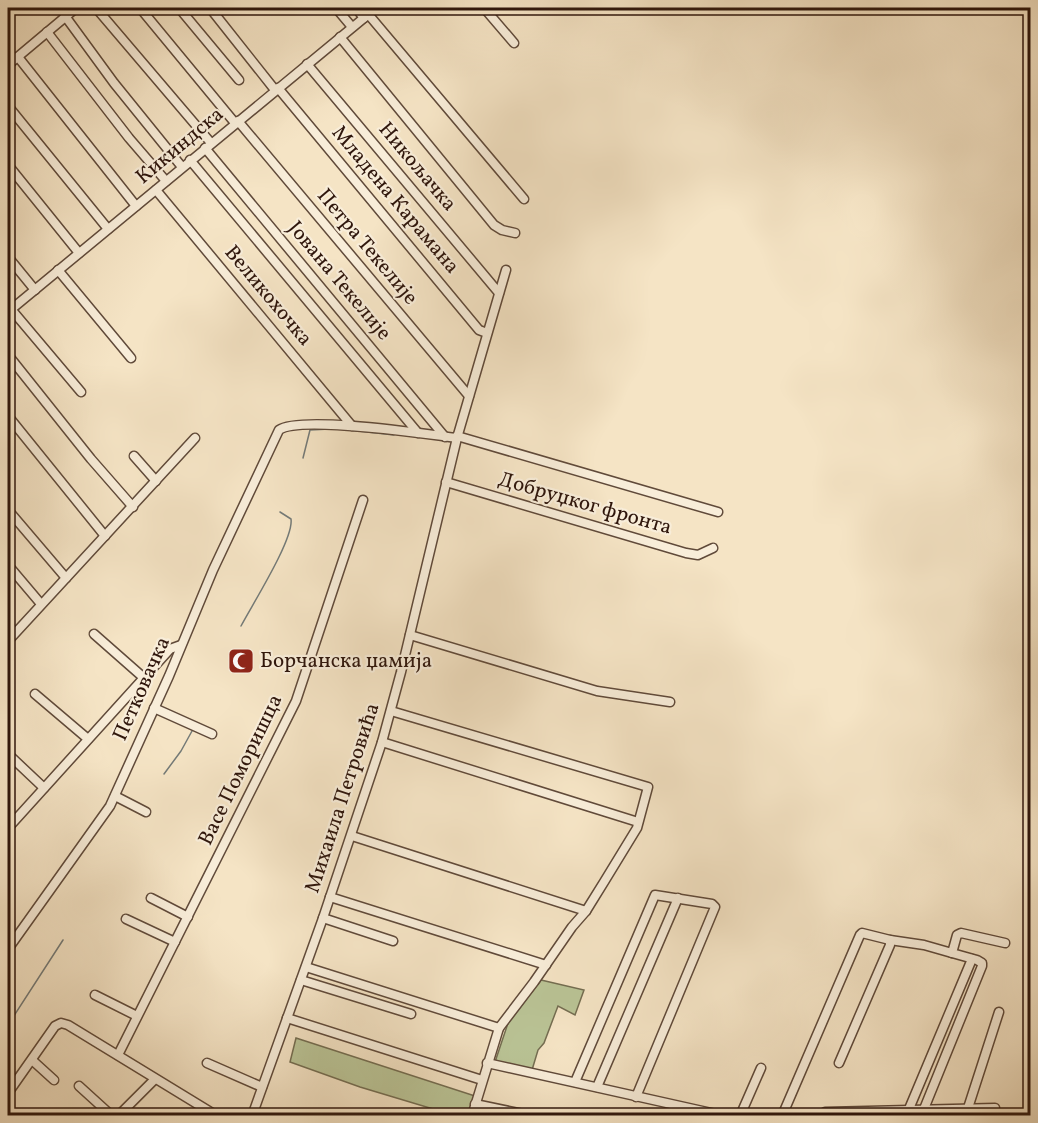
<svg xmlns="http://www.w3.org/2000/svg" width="1038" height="1123" viewBox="0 0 1038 1123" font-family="Vollkorn,serif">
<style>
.green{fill:#bac496;stroke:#746d51;stroke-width:1.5}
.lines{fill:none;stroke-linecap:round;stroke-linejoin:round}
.stream{stroke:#747a77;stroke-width:1.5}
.minor-casing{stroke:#604a3a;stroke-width:11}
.minor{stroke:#f8edd9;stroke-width:8}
.labels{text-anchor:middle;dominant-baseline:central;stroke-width:4.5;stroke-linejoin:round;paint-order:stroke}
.street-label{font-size:21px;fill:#2f160c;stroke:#f8edd9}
.poi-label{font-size:21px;fill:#2f160c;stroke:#f8edd9;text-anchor:start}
</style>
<rect width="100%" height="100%" fill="#f5e4c5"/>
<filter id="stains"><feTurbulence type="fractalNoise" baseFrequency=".00333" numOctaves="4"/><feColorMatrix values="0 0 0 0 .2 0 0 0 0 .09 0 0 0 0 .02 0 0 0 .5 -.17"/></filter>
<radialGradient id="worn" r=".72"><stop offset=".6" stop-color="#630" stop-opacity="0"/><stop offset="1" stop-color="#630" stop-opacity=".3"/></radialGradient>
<g class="green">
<polygon points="541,980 584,990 575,1015 558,1006 544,1043 538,1050 532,1070 495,1062 508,1023"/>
<polygon points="296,1038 475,1096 469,1115 453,1115 360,1087 290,1062"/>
</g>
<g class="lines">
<g class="stream">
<polyline points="349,430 394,435"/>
<polyline points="303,458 310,430 330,429"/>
<path d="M241 626C252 605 294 539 291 519L280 512"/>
<polyline points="164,774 181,751 192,731"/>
<polyline points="8,1025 63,940"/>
</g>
<defs>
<g id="minor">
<polyline points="96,8 211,143"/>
<polyline points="140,8 235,123"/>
<polyline points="179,8 239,80"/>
<polyline points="210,8 275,90"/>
<polyline points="336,8 352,27"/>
<polyline points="356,8 364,18"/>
<polyline points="484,8 514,43"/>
<polyline points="368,14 524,199"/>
<polyline points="65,16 114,83 182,167"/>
<polyline points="47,32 129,138 166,181"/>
<polyline points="340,37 494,225 502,230 515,233"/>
<polyline points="18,57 136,206"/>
<polyline points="307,64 499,293"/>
<polyline points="8,65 76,8"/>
<polyline points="278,88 479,330 487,333"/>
<polyline points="8,106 108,229"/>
<polyline points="238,121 469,396"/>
<polyline points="205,148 445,437"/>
<polyline points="190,160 418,433"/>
<polyline points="8,165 79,253"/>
<polyline points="156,190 352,426"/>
<polyline points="8,257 35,290"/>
<polyline points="58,270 131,358"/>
<polyline points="11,309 81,392"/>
<polyline points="8,312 376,8"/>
<polyline points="8,355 91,459 133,507"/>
<polyline points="8,416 105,536"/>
<polyline points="457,436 718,512"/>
<polyline points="134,456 156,481"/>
<polyline points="446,482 686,553 698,555 713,548"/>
<polyline points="8,510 66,578"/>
<polyline points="8,565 41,604"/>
<polyline points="94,634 144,678"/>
<polyline points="410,635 597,691 670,702"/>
<polyline points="8,641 195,438"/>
<polyline points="35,694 88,739"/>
<polyline points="154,708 212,734"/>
<polyline points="391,711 648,787 637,828 604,882 586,911 572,927 534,982 499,1028 472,1116"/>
<polyline points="382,742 638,822"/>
<polyline points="8,754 44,788"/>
<polyline points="115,796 146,812"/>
<polyline points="8,828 170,649 181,645"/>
<polyline points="352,836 586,911"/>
<polyline points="330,897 546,965"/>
<polyline points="151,898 188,917"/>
<polyline points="323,918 393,941"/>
<polyline points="126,919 175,942"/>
<polyline points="890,940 924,945 952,953"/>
<path d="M8 949 110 806 169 676 213 570 279 430C300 415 425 434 457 438"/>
<polyline points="306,967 499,1028"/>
<polyline points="301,980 411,1014"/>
<polyline points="95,995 137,1016"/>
<polyline points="287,1018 482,1080"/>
<polyline points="118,1055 296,701 363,500"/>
<polyline points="32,1060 54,1080"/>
<polyline points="207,1063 262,1087"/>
<polyline points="487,1063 725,1116"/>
<polyline points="575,1082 655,895 712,904 715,907 636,1097"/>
<polyline points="79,1086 112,1116"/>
<polyline points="597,1087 678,898"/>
<polyline points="8,1093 55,1026 61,1023 68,1025 217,1116"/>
<polyline points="475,1104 533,1116"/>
<polyline points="968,1108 999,1012"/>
<polyline points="909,1109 972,959"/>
<polyline points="924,1109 982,966 982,963 977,960 952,953 957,935 961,933 1005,943"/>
<polyline points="118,1116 155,1079"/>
<polyline points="252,1116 323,918 382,742 401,672 457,438 506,270"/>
<polyline points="740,1116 761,1068"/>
<polyline points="782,1116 860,935 862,933 890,940 890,945 839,1063"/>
<polyline points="821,1116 825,1112 995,1108"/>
</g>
</defs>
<use href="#minor" class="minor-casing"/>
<use href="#minor" class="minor"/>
</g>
<defs>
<symbol id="mosque-square" viewBox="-11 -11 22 22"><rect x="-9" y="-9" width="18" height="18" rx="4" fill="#8f2418" stroke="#f8edd9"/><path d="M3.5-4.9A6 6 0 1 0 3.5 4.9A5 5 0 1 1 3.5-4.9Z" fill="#fff"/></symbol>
</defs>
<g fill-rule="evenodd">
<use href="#mosque-square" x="226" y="646" width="30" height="30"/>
</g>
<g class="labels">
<g class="street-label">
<text transform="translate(180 146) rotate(-40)">Кикиндска</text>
<text transform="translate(417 167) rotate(50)">Никољачка</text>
<text transform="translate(395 200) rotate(50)">Младена Карамана</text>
<text transform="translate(367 247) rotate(50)">Петра Текелије</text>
<text transform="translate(339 281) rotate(50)">Јована Текелије</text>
<text transform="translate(268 296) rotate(50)">Великохочка</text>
<text transform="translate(585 504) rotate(16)">Добруџког фронта</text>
<text transform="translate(142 689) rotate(-66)">Петковачка</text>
<text transform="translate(241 770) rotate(-64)">Васе Поморишца</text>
<text transform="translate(343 798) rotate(-72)">Михаила Петровића</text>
</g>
<g class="poi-label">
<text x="260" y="661">Борчанска џамија</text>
</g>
</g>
<rect width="1038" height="1123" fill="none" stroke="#f5e4c5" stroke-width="30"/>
<rect x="9" y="9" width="1020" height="1105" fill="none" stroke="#2f160c" stroke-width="3"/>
<rect x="15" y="15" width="1008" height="1093" fill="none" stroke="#2f160c" stroke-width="1.5"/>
<rect width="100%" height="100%" filter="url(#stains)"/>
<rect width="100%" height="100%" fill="url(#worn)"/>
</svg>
